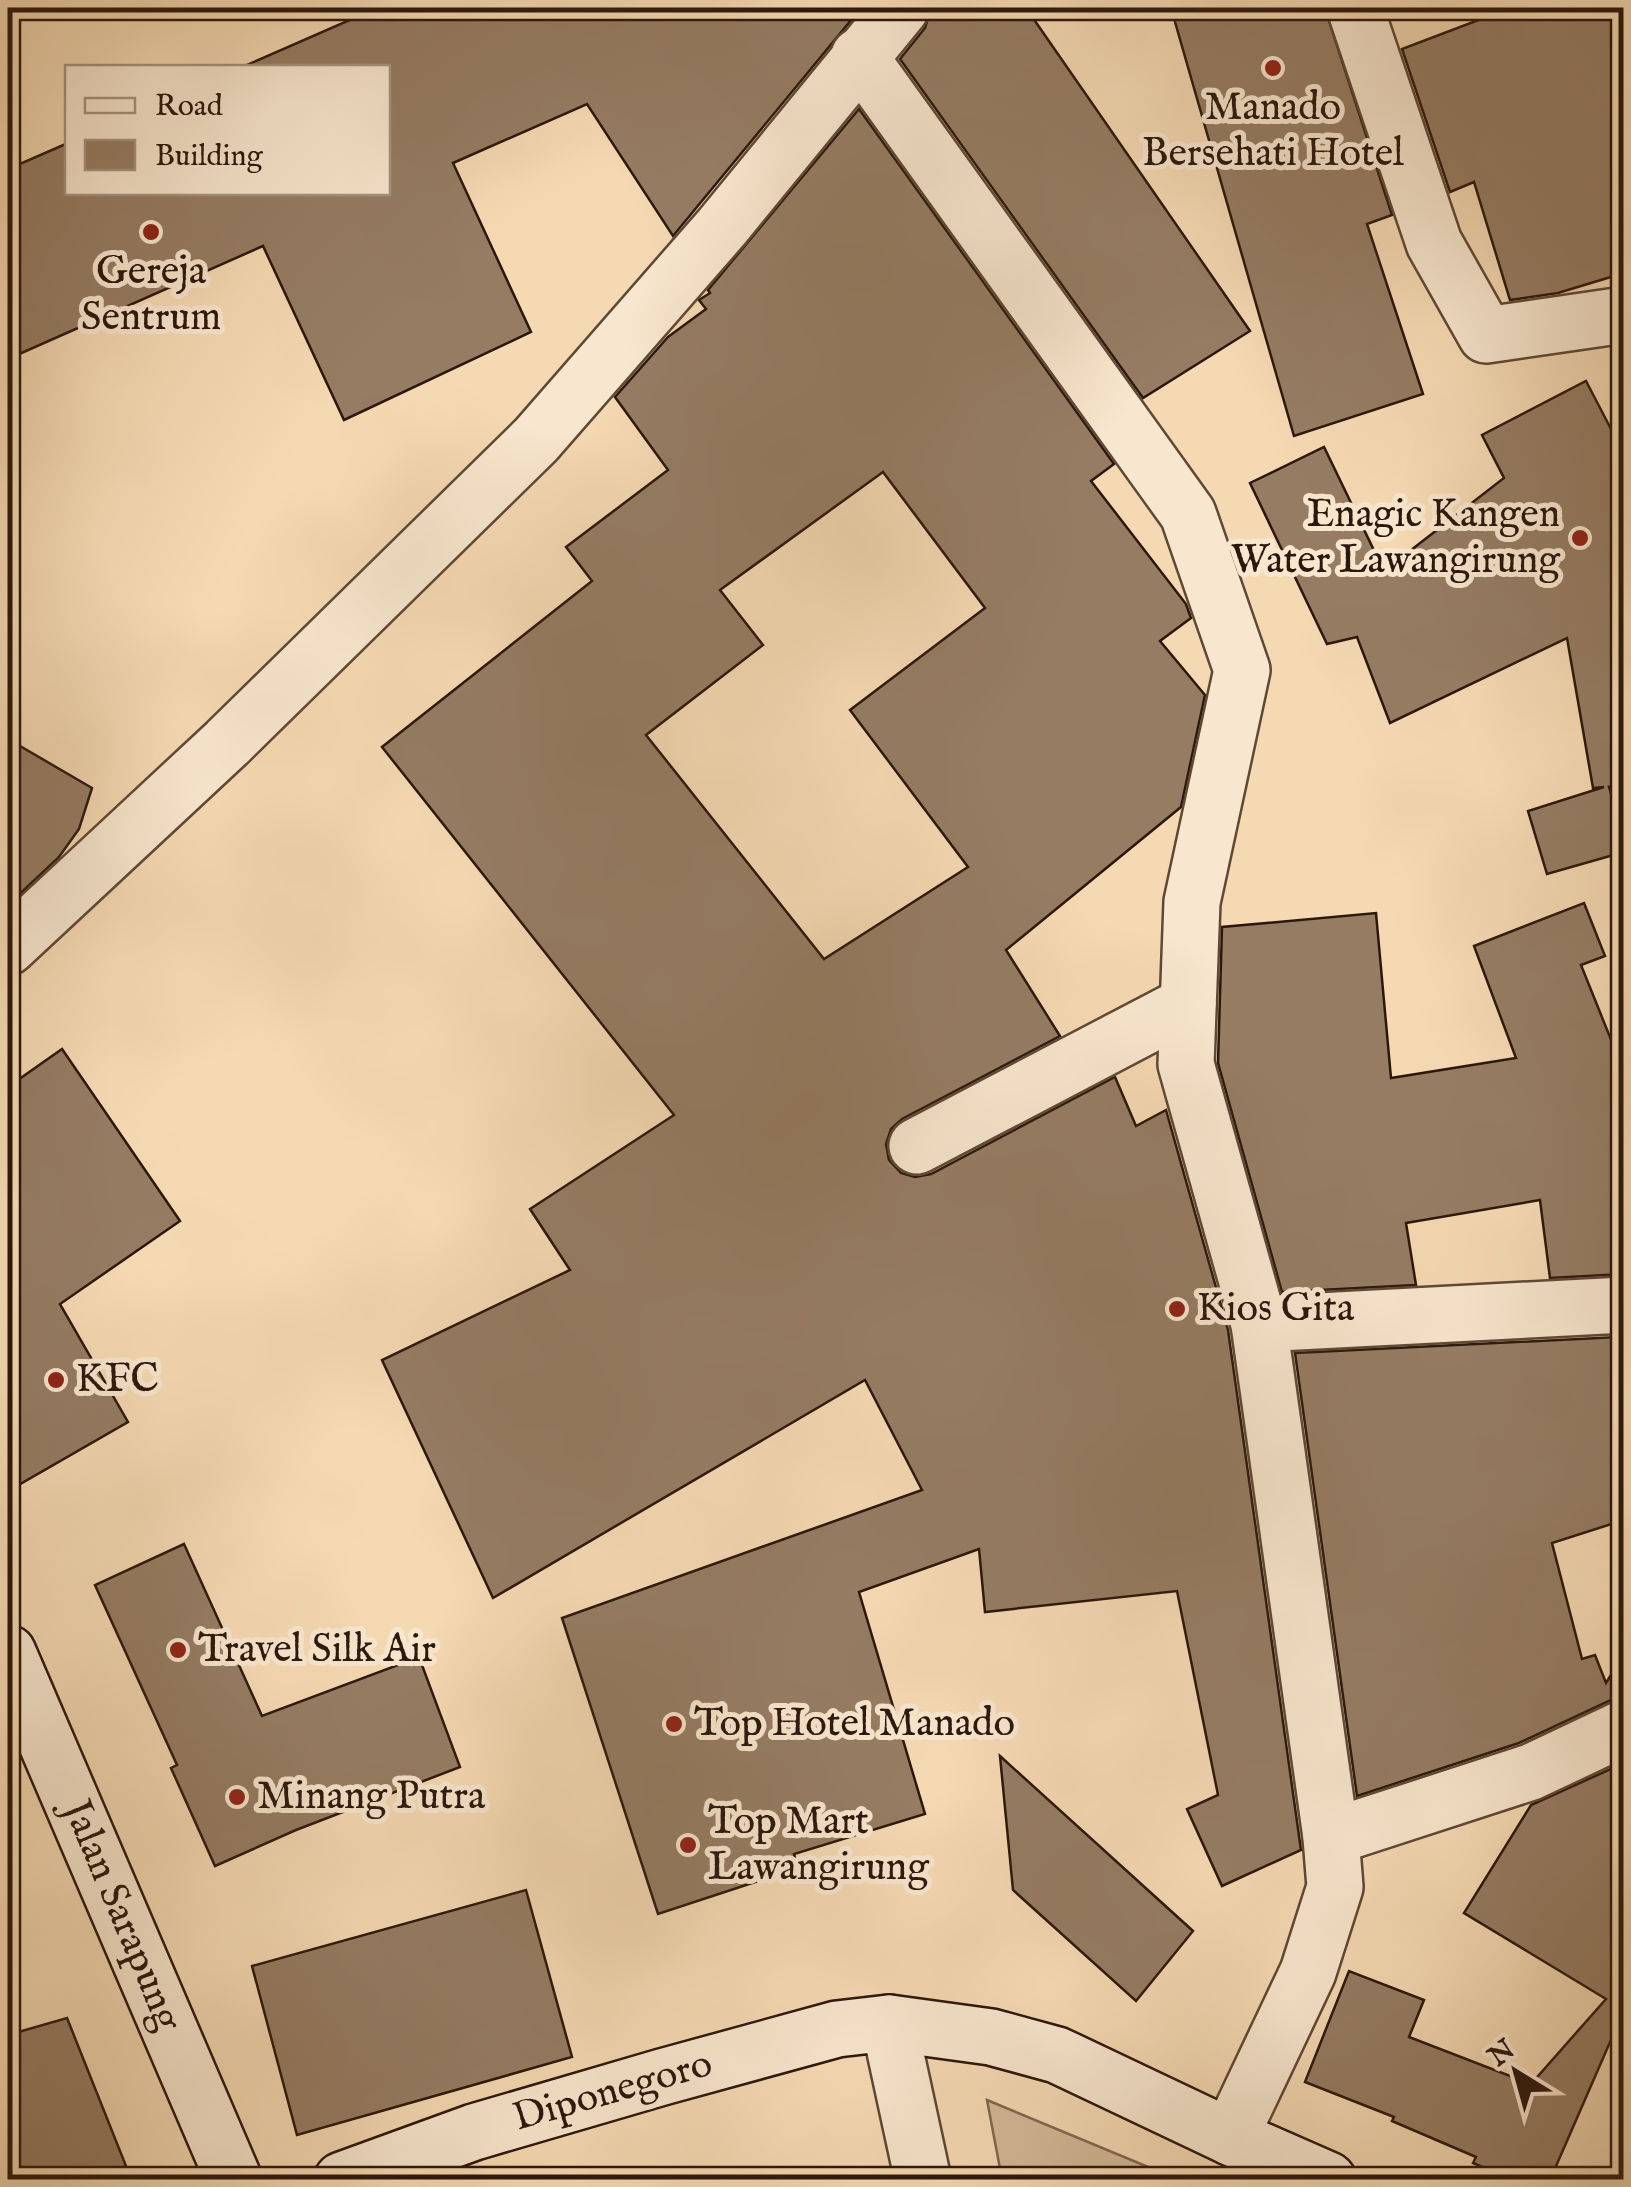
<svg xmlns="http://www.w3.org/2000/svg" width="1631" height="2187" viewBox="0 0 1631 2187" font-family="'IM FELL English',serif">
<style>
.green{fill:#d3b897;stroke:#806852;stroke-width:2.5}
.building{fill:#957c63;stroke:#2c170d;stroke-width:2.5;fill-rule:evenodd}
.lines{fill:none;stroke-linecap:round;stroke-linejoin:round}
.minor-casing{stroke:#5e4836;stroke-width:60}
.tertiary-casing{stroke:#5e4836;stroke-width:60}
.secondary-casing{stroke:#2c170d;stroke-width:60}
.minor{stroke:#f8e6ce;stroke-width:55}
.tertiary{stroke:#f8e6ce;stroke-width:55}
.secondary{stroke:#f8e6ce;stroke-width:55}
.poi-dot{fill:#8f2418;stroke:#f8e6ce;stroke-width:4}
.labels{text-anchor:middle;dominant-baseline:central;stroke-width:10;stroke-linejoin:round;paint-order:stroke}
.poi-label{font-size:40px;fill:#2c170d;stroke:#f8e6ce;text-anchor:start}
.street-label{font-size:40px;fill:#2c170d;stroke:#f8e6ce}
</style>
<rect width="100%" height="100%" fill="#f5d9b3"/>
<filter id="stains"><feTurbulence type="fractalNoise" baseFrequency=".002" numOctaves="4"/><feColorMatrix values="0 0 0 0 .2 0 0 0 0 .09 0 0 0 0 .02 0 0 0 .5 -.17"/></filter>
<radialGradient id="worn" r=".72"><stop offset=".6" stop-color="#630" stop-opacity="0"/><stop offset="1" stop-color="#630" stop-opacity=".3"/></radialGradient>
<polygon class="green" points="987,2100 1177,2179 1002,2179"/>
<g class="building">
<polygon points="377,8 849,8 852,19 673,236 587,104 453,163 531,332 344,420 263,246 8,359 8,169 68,143 68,192 388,192 388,68 240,68"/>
<polygon points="931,8 1026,8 1250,331 1143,398 900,59 925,28"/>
<polygon points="1171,8 1325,8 1392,215 1367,224 1423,394 1294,436"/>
<polygon points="1510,8 1624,8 1624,273 1558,293 1510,300 1474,182 1450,192 1402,49"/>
<path d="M859 109 1114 464 1091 481 1186 604 1191 618 1160 641 1205 695 1181 807 1006 950 1060 1036 902 1119 891 1129 886 1144 889 1160 901 1173 915 1177 931 1174 1115 1077 1136 1126 1166 1110 1228 1330 1301 1850 1222 1886 1187 1809 1218 1795 1177 1591 985 1612 979 1549 859 1592 925 1814 794 1854 798 1868 658 1914 562 1618 922 1490 865 1380 493 1598 382 1360 570 1270 530 1209 674 1115 382 747 592 581 566 547 668 470 615 397 668 337 706 309 699 300 710 293 708 290ZM883 472 985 608 850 710 968 867 824 959 646 735 763 645 720 590Z"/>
<polygon points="1586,381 1624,454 1624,786 1609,787 1624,837 1624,852 1547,874 1528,811 1604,787 1593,788 1567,638 1390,723 1357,637 1327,644 1250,483 1324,447 1384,571 1504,478 1482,435"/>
<polygon points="8,739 92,788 79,829 59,857 8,905"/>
<polygon points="1584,903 1605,956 1581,965 1624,1072 1624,1274 1550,1278 1540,1200 1406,1223 1416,1285 1282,1292 1218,1063 1222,927 1376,913 1391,1078 1516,1058 1474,946"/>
<polygon points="62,1049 180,1221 60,1304 128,1422 8,1491 8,1087"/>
<polygon points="1618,1337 1624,1389 1624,1520 1552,1543 1582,1659 1595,1655 1606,1683 1624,1654 1624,1697 1611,1700 1519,1743 1357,1796 1295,1353"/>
<polygon points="184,1544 262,1716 419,1657 460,1767 296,1830 215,1866 171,1768 177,1765 95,1585"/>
<polygon points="1000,1756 1193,1931 1136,2001 1013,1890"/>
<polygon points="1624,1763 1624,2010 1550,2180 1513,2180 1473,2163 1476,2157 1392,2121 1394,2117 1305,2082 1349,1971 1424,2000 1409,2037 1531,2084 1606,1999 1464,1913 1531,1805"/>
<polygon points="526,1890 572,2057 297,2135 252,1966"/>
<polygon points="67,2018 126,2166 91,2180 8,2180 8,2035"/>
</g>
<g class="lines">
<defs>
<g id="minor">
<polyline points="1355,8 1434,243 1486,335 1624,315"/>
<polyline points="859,56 1188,514 1242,670 1192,902 1186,1064 1259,1324 1331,1837 1335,1887 1308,1972 1230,2137"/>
<polyline points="8,947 227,743 536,440 722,227 901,8"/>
<polyline points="917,1146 1188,1004"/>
<polyline points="1259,1324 1624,1305"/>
<polyline points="1331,1837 1531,1772 1624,1728"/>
</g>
<polyline id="tertiary" points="889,2023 923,2180"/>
<g id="secondary">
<polyline points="8,1653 234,2180"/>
<polyline points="342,2180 474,2132 662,2077 837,2029 889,2023 991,2037 1057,2055 1230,2137 1328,2180"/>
</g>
</defs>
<use href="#minor" class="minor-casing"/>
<use href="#tertiary" class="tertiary-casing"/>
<use href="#secondary" class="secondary-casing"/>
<use href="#minor" class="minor"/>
<use href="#tertiary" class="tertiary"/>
<use href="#secondary" class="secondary"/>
</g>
<g class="poi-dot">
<circle cx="1273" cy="68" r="10"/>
<circle cx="151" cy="232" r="10"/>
<circle cx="1580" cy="538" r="10"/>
<circle cx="1177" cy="1309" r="10"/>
<circle cx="56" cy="1380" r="10"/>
<circle cx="178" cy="1650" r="10"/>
<circle cx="674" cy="1724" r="10"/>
<circle cx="237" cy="1797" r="10"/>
<circle cx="688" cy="1845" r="10"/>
</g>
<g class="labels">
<g class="poi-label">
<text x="1273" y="108" text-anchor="middle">Manado<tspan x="1273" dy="46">Bersehati Hotel</tspan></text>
<text x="151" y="272" text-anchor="middle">Gereja<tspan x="151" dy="46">Sentrum</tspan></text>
<text x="1560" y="515" text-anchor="end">Enagic Kangen<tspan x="1560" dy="46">Water Lawangirung</tspan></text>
<text x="1197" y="1309">Kios Gita</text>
<text x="76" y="1380">KFC</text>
<text x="198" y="1650">Travel Silk Air</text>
<text x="694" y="1724">Top Hotel Manado</text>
<text x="257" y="1797">Minang Putra</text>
<text x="708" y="1822">Top Mart<tspan x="708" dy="46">Lawangirung</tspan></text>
</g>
<g class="street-label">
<text transform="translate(121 1916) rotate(67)">Jalan Sarapung</text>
<text transform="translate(613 2092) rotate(-16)">Diponegoro</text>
</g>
</g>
<rect width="1631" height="2187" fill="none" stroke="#f5d9b3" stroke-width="40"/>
<rect x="10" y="10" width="1611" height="2167" fill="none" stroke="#2c170d" stroke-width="5"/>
<rect x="20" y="20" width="1591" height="2147" fill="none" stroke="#2c170d" stroke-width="2.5"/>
<rect x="65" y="65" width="325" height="130" fill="#f8e6ce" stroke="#a69381" stroke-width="2.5"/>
<rect x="85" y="98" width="50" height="15" fill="#f8e6ce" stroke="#a69381" stroke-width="2.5"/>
<text x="155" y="115" font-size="30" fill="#2c170d">Road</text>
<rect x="85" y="140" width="50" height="30" fill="#957c63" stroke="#a69381" stroke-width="2.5"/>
<text x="155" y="165" font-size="30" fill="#2c170d">Building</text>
<g transform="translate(1516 2072) rotate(323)" stroke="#f8e6ce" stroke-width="8" paint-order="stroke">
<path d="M0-8L18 38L0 25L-18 38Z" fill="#2c170d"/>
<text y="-15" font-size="28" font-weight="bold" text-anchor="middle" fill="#2c170d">N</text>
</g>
<rect width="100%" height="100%" filter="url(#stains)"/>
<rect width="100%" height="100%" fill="url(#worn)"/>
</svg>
